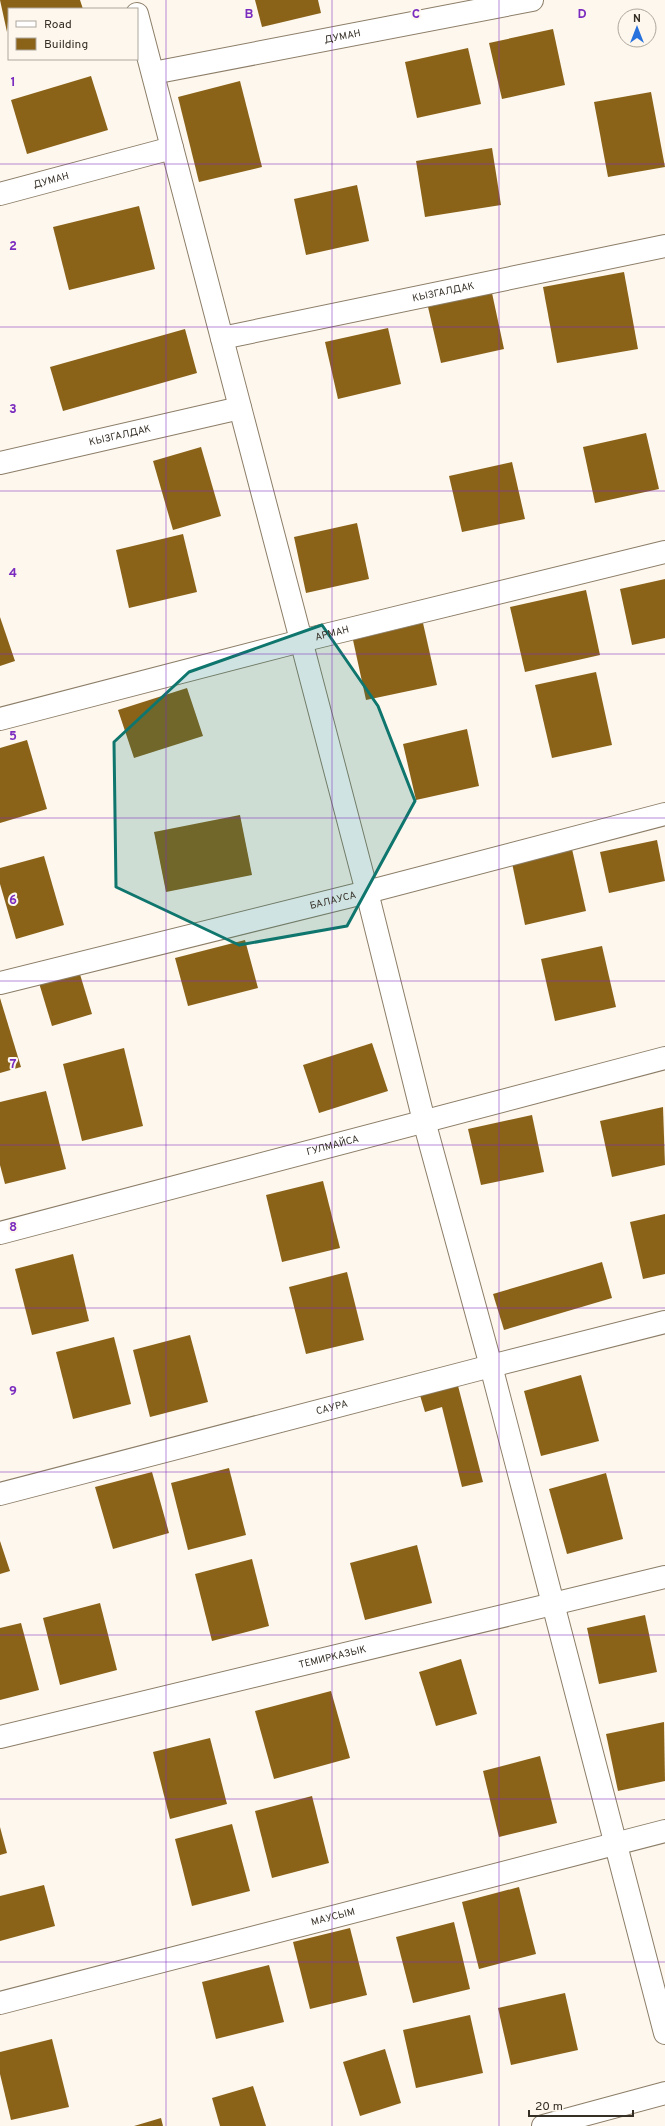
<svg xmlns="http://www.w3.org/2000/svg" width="665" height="2126" viewBox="0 0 665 2126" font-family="Overpass,sans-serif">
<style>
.building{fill:#8a6319}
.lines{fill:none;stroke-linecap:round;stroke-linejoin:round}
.minor-casing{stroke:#8c7e68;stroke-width:24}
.minor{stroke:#fff;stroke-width:22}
.marked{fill:#0f766e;fill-opacity:0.2;stroke:#0f766e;stroke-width:3;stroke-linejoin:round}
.grid{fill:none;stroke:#7b2cbf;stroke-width:1;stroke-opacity:0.55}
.labels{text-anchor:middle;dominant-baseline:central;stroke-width:4;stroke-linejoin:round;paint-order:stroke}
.street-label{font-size:10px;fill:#352f26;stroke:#fef7ee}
.grid-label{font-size:13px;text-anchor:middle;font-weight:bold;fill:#7b2cbf;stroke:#fef7ee;stroke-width:4;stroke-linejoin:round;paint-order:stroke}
</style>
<rect width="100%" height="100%" fill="#fef7ee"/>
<g class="building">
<polygon points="0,0 80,0 83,9 9,9 7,32"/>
<polygon points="255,0 318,0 321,13 262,27"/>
<polygon points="553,29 565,85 502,99 489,43"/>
<polygon points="468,48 481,104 417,118 405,62"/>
<polygon points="91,76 108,130 27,154 11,100"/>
<polygon points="240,81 262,167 199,182 178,97"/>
<polygon points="651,92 665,167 608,177 594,102"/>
<polygon points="492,148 501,205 425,217 416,161"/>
<polygon points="357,185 369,241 306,255 294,199"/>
<polygon points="139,206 155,269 69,290 53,227"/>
<polygon points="624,272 638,349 557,363 543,287"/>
<polygon points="492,293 504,349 441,363 428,307"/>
<polygon points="388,328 401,384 338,399 325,342"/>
<polygon points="185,329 197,373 63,411 50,367"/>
<polygon points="646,433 659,489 595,503 583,447"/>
<polygon points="201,447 221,516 173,530 153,461"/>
<polygon points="512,462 525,519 462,532 449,476"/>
<polygon points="357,523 369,579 306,593 294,537"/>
<polygon points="183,534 197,592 129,608 116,550"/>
<polygon points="665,579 665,638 632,645 620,589"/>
<polygon points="586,590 600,655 525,672 510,607"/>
<polygon points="0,617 15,661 0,666"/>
<polygon points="423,623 437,685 366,700 353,640"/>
<polygon points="596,672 612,745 552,758 535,685"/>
<polygon points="187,688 203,736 134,758 118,710"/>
<polygon points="467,729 479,786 416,800 403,744"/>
<polygon points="27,740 47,809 0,823 0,748"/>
<polygon points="240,815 252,875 166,892 154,832"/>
<polygon points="657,840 665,881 609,893 600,852"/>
<polygon points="572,849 586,911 525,925 512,863"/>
<polygon points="44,856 64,925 16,939 0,884 0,868"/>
<polygon points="245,940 258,988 188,1006 175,958"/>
<polygon points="602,946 616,1007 555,1021 541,959"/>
<polygon points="79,971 92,1014 52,1026 39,983"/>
<polygon points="0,998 21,1067 0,1073"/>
<polygon points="372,1043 388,1091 319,1113 303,1065"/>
<polygon points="124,1048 143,1126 82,1141 63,1064"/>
<polygon points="46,1091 66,1169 5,1184 0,1165 0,1102"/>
<polygon points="663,1107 665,1165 612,1177 600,1121"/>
<polygon points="532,1115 544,1172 481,1185 468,1129"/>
<polygon points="323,1181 340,1248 282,1262 266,1195"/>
<polygon points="665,1214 665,1274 643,1279 630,1222"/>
<polygon points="73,1254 89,1321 32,1335 15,1269"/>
<polygon points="602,1262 612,1298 504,1330 493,1294"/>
<polygon points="347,1272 364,1340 306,1354 289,1287"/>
<polygon points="190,1335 208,1402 150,1417 133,1350"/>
<polygon points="114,1337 131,1404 73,1419 56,1352"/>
<polygon points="581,1375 599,1441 541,1456 524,1391"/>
<polygon points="457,1382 483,1482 462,1487 442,1407 425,1412 419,1392"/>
<polygon points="229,1468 246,1535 188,1550 171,1483"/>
<polygon points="152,1472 169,1533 113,1549 95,1487"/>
<polygon points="606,1473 623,1539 567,1554 549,1489"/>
<polygon points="0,1541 10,1571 0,1574"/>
<polygon points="417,1545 432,1603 365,1620 350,1563"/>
<polygon points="252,1559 269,1626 212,1641 195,1574"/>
<polygon points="100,1603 117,1670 60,1685 43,1618"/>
<polygon points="645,1615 657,1672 599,1684 587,1628"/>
<polygon points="21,1623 39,1690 0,1700 0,1628"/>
<polygon points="461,1659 477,1714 436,1726 419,1672"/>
<polygon points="331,1691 350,1758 274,1779 255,1711"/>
<polygon points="664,1722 665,1781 618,1791 606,1734"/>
<polygon points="210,1738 227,1804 170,1819 153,1752"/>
<polygon points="540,1756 557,1823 499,1837 483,1771"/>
<polygon points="312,1796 329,1863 272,1878 255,1811"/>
<polygon points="232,1824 250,1891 192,1906 175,1839"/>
<polygon points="0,1827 7,1853 0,1855"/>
<polygon points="44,1885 55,1926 0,1941 0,1896"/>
<polygon points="519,1887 536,1954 479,1969 462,1902"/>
<polygon points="454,1922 470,1989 413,2003 396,1937"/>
<polygon points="350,1928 367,1995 310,2009 293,1942"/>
<polygon points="269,1965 284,2022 216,2039 202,1982"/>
<polygon points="565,1993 578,2050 511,2065 498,2008"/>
<polygon points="470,2015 483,2073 416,2088 403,2030"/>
<polygon points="52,2039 69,2107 11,2120 0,2074 0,2052"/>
<polygon points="385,2049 401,2103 360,2116 343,2062"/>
<polygon points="253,2086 266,2126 220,2126 212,2098"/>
<polygon points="161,2118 163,2126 134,2126"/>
</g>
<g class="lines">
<defs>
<g id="minor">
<polyline points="137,14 367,892 424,1121 491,1366 665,2033"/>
<path id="s1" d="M153 73 532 0"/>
<path id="s2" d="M0 194 172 148"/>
<path id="s3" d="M222 338 665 246"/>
<path id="s4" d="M0 463 240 408"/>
<path id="s5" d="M0 719 301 641 665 552"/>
<path id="s6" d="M0 983 367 892 665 814"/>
<path id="s7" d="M0 1233 665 1058"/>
<path id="s8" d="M0 1494 491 1366 665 1322"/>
<path id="s9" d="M0 1737 665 1577"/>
<path id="s10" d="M0 2003 665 1831"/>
<polyline points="543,2126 665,2093"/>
</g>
</defs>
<use href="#minor" class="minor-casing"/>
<use href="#minor" class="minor"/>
</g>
<path class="marked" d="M322 625 378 706 415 801 347 926 239 945 116 887 114 742 189 672Z"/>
<path class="grid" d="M166 0V2126M332 0V2126M499 0V2126M0 164H665M0 327H665M0 491H665M0 654H665M0 818H665M0 981H665M0 1145H665M0 1308H665M0 1472H665M0 1635H665M0 1799H665M0 1962H665"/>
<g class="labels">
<g class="street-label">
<text stroke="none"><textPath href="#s1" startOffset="193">ДУМАН</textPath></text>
<text stroke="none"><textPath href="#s2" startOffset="53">ДУМАН</textPath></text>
<text stroke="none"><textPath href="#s3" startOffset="226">КЫЗГАЛДАК</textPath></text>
<text stroke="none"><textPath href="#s4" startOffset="123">КЫЗГАЛДАК</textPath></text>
<text stroke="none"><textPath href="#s5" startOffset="343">АРМАН</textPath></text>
<text stroke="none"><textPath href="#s6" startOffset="343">БАЛАУСА</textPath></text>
<text stroke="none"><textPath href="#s7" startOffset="344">ГУЛМАЙСА</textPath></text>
<text stroke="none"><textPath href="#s8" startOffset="343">САУРА</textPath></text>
<text stroke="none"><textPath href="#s9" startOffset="342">ТЕМИРКАЗЫК</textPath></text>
<text stroke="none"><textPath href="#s10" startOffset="344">МАУСЫМ</textPath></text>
</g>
</g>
<g class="grid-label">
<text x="249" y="18">B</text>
<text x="416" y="18">C</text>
<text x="582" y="18">D</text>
<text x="13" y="86">1</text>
<text x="13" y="250">2</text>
<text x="13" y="413">3</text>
<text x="13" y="577">4</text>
<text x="13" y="740">5</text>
<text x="13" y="904">6</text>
<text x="13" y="1068">7</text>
<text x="13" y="1231">8</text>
<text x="13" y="1395">9</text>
</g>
<rect x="8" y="8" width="130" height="52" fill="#fef7ee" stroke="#aea79e"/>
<rect x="16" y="21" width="20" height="6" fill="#ffffff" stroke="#aea79e"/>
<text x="44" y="28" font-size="12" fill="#352f26">Road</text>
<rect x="16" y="38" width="20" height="12" fill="#8a6319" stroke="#aea79e"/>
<text x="44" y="48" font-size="12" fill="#352f26">Building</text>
<g transform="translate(637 28)"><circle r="19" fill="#fef7ee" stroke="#aea79e"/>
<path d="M0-3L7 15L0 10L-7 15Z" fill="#2872dd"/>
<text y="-6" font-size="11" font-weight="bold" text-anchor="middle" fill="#352f26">N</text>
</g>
<path d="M529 2110v6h104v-6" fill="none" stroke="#352f26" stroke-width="2"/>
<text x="535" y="2110" font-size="12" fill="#352f26" stroke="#fef7ee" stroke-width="3" paint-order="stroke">20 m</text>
</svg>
